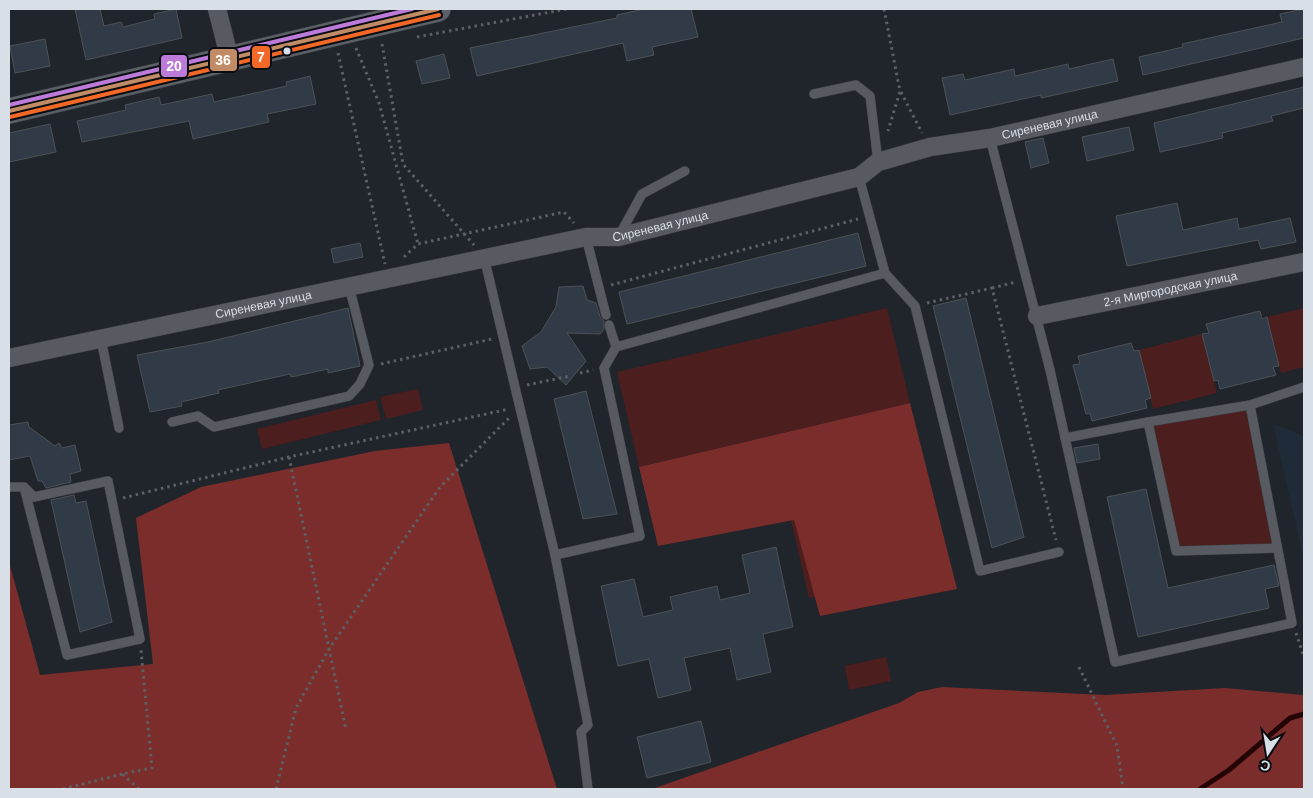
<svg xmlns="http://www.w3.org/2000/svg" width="1313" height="798" viewBox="0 0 1313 798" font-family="Arial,sans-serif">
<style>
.built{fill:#1f2b39}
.green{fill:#4c1e1d}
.forest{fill:#7b2d2c}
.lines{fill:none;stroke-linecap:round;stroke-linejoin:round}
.stream{stroke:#240304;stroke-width:5}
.building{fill:#303b47;stroke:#4d5156}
.lane-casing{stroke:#3c4045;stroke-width:10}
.street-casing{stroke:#3c4045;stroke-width:19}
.secondary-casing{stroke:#3c4045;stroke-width:26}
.path{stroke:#5c6064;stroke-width:3;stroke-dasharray:2.5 4;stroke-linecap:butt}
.lane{stroke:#575b61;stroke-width:9}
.street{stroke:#575b61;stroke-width:18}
.secondary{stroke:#5b6067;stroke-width:25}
.bus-1-casing{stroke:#090d12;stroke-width:8}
.bus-2-casing{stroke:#090d12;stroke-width:8}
.bus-3-casing{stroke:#090d12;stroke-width:8}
.bus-1{stroke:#c18c65;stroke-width:4}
.bus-2{stroke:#f36827;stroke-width:4}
.bus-3{stroke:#bd7bd9;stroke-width:4}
.bus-dot{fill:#d9dfe6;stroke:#090d12;stroke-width:2}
.labels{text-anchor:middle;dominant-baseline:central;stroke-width:5;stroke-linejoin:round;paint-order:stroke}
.street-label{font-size:12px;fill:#d9dfe6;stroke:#090d12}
.line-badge{stroke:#090d12;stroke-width:2}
.badge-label{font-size:14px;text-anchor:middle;font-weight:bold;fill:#fff}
</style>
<rect width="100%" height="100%" fill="#20252b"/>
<polygon class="built" points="1273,424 1304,436 1304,560"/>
<g class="green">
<polygon points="887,308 910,403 639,467 617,372"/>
<polygon points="1304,308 1304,367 1281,373 1267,317"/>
<polygon points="1202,334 1217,393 1153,409 1139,350"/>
<polygon points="418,389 423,410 386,419 380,397"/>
<polygon points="376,400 381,420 262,449 257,429"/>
<polygon points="1250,405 1277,548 1176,551 1148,422"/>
<polygon points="817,515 835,593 809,598 791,520"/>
<polygon points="886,657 891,681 849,690 845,666"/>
</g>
<g class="forest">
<polygon points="910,403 957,589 820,616 794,520 658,546 639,467"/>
<polygon points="449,443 557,789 9,789 9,562 40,675 153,664 136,518 201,487 375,451"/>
<polygon points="942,687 1105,695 1225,688 1304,695 1304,789 652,789 899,703 918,692"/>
</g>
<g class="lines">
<polyline class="stream" points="1200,789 1229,770 1290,718 1304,714"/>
</g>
<g class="building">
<polygon points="75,9 100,9 104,26 121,22 123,27 155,19 154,14 176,9 182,38 86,60"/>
<polygon points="644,9 691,9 698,37 652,47 654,55 627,61 623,43 477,76 470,48 617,18 617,15"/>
<polygon points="1304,9 1304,38 1143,75 1139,57 1183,47 1182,44 1282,22 1280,14"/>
<polygon points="45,39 50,66 15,73 10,46"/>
<polygon points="444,54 450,78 422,84 416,61"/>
<polygon points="1113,59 1118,81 1041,98 1041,95 950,115 942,78 963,74 965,80 1014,69 1015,76 1068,64 1069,69"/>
<polygon points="310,76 316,104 267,114 269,122 193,139 189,121 82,142 77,121 126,110 125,105 159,97 161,105 212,94 214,102 287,86 286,82"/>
<polygon points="1304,87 1304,108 1271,116 1273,121 1222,133 1223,138 1160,152 1154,123"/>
<polygon points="50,124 56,152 9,162 9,133"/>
<polygon points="1129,127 1134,150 1087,161 1082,137"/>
<polygon points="1043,138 1049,163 1031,168 1025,142"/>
<polygon points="1177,203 1183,230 1237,218 1239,229 1290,218 1296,242 1261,249 1258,240 1127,266 1116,216"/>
<polygon points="858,233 866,266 627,324 619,292"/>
<polygon points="360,243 363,257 334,263 331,249"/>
<polygon points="583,286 587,300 596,303 600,317 604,321 604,329 600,334 567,333 586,361 566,385 547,367 530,369 522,346 541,332 556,307 559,287"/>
<polygon points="966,298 1024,537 992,548 933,306"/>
<polygon points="348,308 360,366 328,373 328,369 291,377 290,374 218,390 219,393 181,402 182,406 150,412 137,355 208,342"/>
<polygon points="1260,311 1262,319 1267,317 1279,366 1273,367 1276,375 1220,389 1218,380 1214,381 1202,334 1209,333 1206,324"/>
<polygon points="1131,343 1134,351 1139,350 1151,398 1145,400 1147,408 1092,421 1090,413 1086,414 1073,365 1080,364 1078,356"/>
<polygon points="586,391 617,514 583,519 554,399"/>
<polygon points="28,422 29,427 55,446 59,443 62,448 75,445 81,471 70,474 71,482 46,488 42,481 38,481 30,456 9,460 9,425"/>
<polygon points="1098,444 1100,459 1077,463 1074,448"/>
<polygon points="1146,489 1168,588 1274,565 1279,586 1265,589 1269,608 1138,637 1107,497"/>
<polygon points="74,495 76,503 86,501 112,622 80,632 51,500"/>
<polygon points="776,547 793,627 763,634 771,672 737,680 730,648 684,658 691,690 658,698 649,659 618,666 601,586 634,579 643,617 673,610 670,597 717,586 720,600 750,593 742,555"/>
<polygon points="701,721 711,762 647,778 637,737"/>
</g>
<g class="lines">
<defs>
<g id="lane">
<polyline points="814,94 856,85 870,96 878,162"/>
<polyline points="990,138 1050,370 1115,662 1292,623 1250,405"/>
<polyline points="859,177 885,273 915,306 980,571 1059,552"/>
<polyline points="619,236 642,194 685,171"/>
<polyline points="586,237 606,315"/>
<polyline points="484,257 555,555 588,725 581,732 588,789"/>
<polyline points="609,325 616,347"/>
<polyline points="101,339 119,428"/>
<polyline points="172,422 198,416 214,427 349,396 360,384 369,365 349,286"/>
<polyline points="1148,422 1176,551 1277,548"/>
<polyline points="1065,438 1148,422 1250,405 1304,387"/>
<polyline points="9,487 24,487 67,655 140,639 108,481 34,497 24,487"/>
<polyline points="555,555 640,536 604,368 616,347 885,273"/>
</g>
<g id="street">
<polyline points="217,9 230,60"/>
<path id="s1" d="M1037 316 1304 262"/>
<path id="s2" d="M9 358 586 237H618L859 177 878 162 930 147 990 138 1304 67"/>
</g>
<polyline id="secondary" points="9,111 438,9"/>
</defs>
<use href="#lane" class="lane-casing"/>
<use href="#street" class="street-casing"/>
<use href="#secondary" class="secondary-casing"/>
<g class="path">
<polyline points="884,9 900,91 888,131"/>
<polyline points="417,37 567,9"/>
<polyline points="382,44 403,164 474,245"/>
<polyline points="356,48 379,103 418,244"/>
<polyline points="338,53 385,264"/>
<polyline points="901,92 922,133"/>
<polyline points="404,257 418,244 564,212 574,223"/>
<polyline points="611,285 858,219"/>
<polyline points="992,288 1016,282"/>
<polyline points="927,303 992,288 1056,540"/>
<polyline points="381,364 492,339"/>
<polyline points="580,373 593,370"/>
<polyline points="527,385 570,376"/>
<polyline points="289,457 346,730"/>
<polyline points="123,498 289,457 509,409"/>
<polyline points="1296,633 1304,657"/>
<polyline points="1079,667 1117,746 1123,789"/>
<polyline points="63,789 122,774"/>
<polyline points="139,789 122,774 152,768 141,650"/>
<polyline points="276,789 296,708 329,649 440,487 510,417"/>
</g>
<use href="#lane" class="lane"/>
<use href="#street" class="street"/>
<use href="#secondary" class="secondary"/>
<defs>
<polyline id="bus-1" points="9,111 438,9"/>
<polyline id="bus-2" points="10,117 439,15"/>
<polyline id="bus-3" points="9,105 412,9"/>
</defs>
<use href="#bus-1" class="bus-1-casing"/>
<use href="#bus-2" class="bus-2-casing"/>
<use href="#bus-3" class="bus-3-casing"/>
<use href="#bus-1" class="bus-1"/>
<use href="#bus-2" class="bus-2"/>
<use href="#bus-3" class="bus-3"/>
</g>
<circle class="bus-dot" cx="287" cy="51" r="4.5"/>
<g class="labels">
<g class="street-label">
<text stroke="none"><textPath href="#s2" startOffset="1070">Сиреневая улица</textPath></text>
<text stroke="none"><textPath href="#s2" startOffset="665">Сиреневая улица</textPath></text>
<text stroke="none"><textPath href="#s1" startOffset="136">2-я Миргородская улица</textPath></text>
<text stroke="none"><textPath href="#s2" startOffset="260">Сиреневая улица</textPath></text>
</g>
</g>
<g class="line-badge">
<rect x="251" y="45" width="20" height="24" rx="5" fill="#f36827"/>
<rect x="209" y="48" width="29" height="24" rx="5" fill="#c18c65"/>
<rect x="160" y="54" width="28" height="24" rx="5" fill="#bd7bd9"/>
</g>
<g class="badge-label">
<text x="261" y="62">7</text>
<text x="223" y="65">36</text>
<text x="174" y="71">20</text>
</g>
<rect width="1313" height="798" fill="none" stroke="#d9dfe6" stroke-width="20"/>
<g transform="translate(1268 753) rotate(192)" stroke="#090d12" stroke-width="4" paint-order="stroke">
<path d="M0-4L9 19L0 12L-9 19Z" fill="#d9dfe6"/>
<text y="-8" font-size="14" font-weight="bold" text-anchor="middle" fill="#d9dfe6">С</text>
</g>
</svg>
